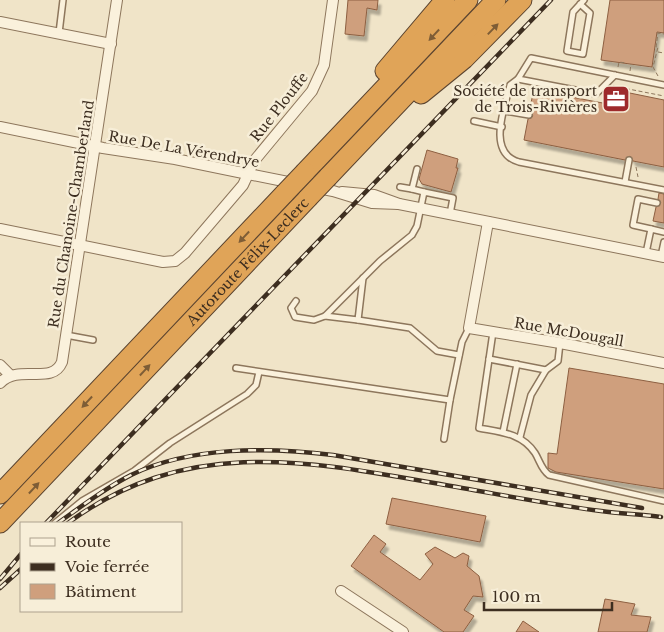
<svg xmlns="http://www.w3.org/2000/svg" width="664" height="632" viewBox="0 0 664 632" font-family="'Libre Baskerville',serif">
<style>
.building{fill:#cf9f7d;stroke:#8d5f41;filter:url(#shadow)}
.lines{fill:none;stroke-linecap:round;stroke-linejoin:round}
.service-casing{stroke:#8d765c;stroke-width:8}
.minor-casing{stroke:#8d765c;stroke-width:12}
.motorway-casing{stroke:#5b4430;stroke-width:21}
.path{stroke:#8d765c;stroke-width:1;stroke-dasharray:4 2.5;stroke-linecap:butt}
.service{stroke:#faf1dc;stroke-width:5}
.minor{stroke:#faf1dc;stroke-width:10}
.motorway{stroke:#e0a458;stroke-width:19}
.rail-casing{stroke:#3d2e20;stroke-width:4.5}
.rail{stroke:#f7eed8;stroke-width:2.5;stroke-dasharray:8;stroke-linecap:butt}
.motorway-bridge-casing{stroke:#5b4430;stroke-width:21;stroke-linecap:butt}
.motorway-bridge{stroke:#e0a458;stroke-width:19}
.oneway{fill:#7e5d36}
.labels{text-anchor:middle;dominant-baseline:central;stroke-width:5;stroke-linejoin:round;paint-order:stroke}
.poi-label{font-size:14px;fill:#3d2e20;stroke:#f7eed8;text-anchor:end}
.street-label{font-size:14px;fill:#3d2e20;stroke:#f7eed8}
</style>
<defs>
<filter id="shadow"><feDropShadow dx="3" dy="5" stdDeviation="1" flood-color="#0004"/></filter>
</defs>
<rect width="100%" height="100%" fill="#f0e4c8"/>
<g class="building">
<polygon points="348,0 378,0 377,10 367,8 364,36 345,34"/>
<polygon points="610,0 664,0 664,33 657,32 652,67 601,60"/>
<polygon points="534,90 608,104 611,94 614,94 615,90 664,100 664,167 633,161 630,156 625,160 524,140 528,119 533,116 529,111"/>
<polygon points="427,150 458,159 456,168 458,168 451,192 422,184 419,179"/>
<polygon points="659,193 664,194 664,223 653,221 656,207 661,203 658,199"/>
<polygon points="569,368 664,384 664,489 556,472 548,468 548,453 557,454"/>
<polygon points="392,498 486,516 480,542 386,524"/>
<polygon points="374,535 386,544 380,552 420,580 433,564 425,554 435,547 455,558 463,553 469,556 467,566 479,576 483,597 473,596 464,610 474,616 463,632 444,632 351,566"/>
<polygon points="605,599 635,604 631,615 651,617 647,632 598,632"/>
<polygon points="523,621 539,632 516,632"/>
</g>
<g class="lines">
<defs>
<g id="service">
<polyline points="580,4 590,13 583,54 567,51 573,12 584,0"/>
<polyline points="59,33 63,0"/>
<polyline points="615,75 596,94 518,79 531,58 664,85"/>
<path d="M518 79 510 85C505 107 486 153 519 162L664 190"/>
<polyline points="505,111 529,115"/>
<polyline points="474,121 502,127"/>
<polyline points="417,169 412,189 424,192"/>
<polyline points="625,182 629,160"/>
<polyline points="400,187 412,189"/>
<polyline points="651,229 633,225 638,199 657,203"/>
<polyline points="646,253 651,229 664,232"/>
<polyline points="661,256 664,242"/>
<polyline points="296,301 291,308 295,317 314,320 325,316 380,261 412,235 417,226 424,192 453,198 450,214"/>
<polyline points="325,316 358,320 363,278"/>
<polyline points="358,320 410,328 437,351 459,355"/>
<path d="M493 332 479 428C500 432 522 433 535 453 540 461 541 469 549 475L664 501"/>
<polyline points="66,335 93,340"/>
<polyline points="489,359 546,370 558,361 560,343"/>
<polyline points="236,368 450,400 462,342 469,328"/>
<polyline points="503,432 517,364"/>
<polyline points="520,437 531,395 546,370"/>
<polyline points="444,439 450,400"/>
<polyline points="55,523 82,501 134,471 170,443 247,394 256,385 259,372"/>
</g>
<g id="minor">
<polyline points="0,22 111,44"/>
<polyline points="0,127 103,148 175,159 248,174 333,191 372,203 399,204"/>
<polyline points="342,192 374,195 399,204 664,257"/>
<polyline points="488,222 469,328 560,343 664,363"/>
<polyline points="0,229 163,262 175,261 185,253 243,185 254,161 312,91 324,65 333,0"/>
<polyline points="0,365 10,375"/>
<path d="M0 383C19 363 52 386 62 362L117 0"/>
<polyline points="341,591 403,632"/>
</g>
<g id="motorway">
<polyline points="385,71 445,0"/>
<polyline points="421,94 464,59 522,0"/>
<polyline points="305,172 468,0"/>
<polyline points="328,177 496,0"/>
<polyline points="0,494 285,193"/>
<path id="s1" d="M0 523 308 198"/>
</g>
</defs>
<use href="#service" class="service-casing"/>
<use href="#minor" class="minor-casing"/>
<use href="#motorway" class="motorway-casing"/>
<g class="path">
<polyline points="658,52 664,53"/>
<polyline points="618,67 619,62 626,63"/>
<polyline points="630,71 631,64"/>
<polyline points="658,76 653,67 658,47 656,47 658,33 664,34"/>
<polyline points="613,86 664,96"/>
<polyline points="609,90 613,94"/>
<polyline points="636,167 638,177"/>
</g>
<use href="#service" class="service"/>
<use href="#minor" class="minor"/>
<use href="#motorway" class="motorway"/>
<defs>
<g id="rail">
<polyline points="46,523 551,0"/>
<path d="M58 523C82 506 105 488 131 475 190 446 270 447 333 455L642 508"/>
<path d="M68 523C193 431 322 464 462 488 508 496 554 505 601 511 621 514 641 514 661 517"/>
<polyline points="0,579 21,554"/>
<polyline points="0,588 21,569"/>
</g>
</defs>
<use href="#rail" class="rail-casing"/>
<use href="#rail" class="rail"/>
<defs>
<g id="motorway-bridge">
<polyline points="285,193 305,172"/>
<polyline points="308,198 328,177"/>
</g>
</defs>
<use href="#motorway-bridge" class="motorway-bridge-casing"/>
<use href="#motorway-bridge" class="motorway-bridge"/>
</g>
<defs><path id="oneway-solid" d="M-6-.8H1V-3.2L6.5 0L1 3.2V.8H-6Z" transform="scale(1.25)"/></defs>
<g class="oneway">
<use href="#oneway-solid" transform="translate(493 29) rotate(-46)"/>
<use href="#oneway-solid" transform="translate(434 35) rotate(133)"/>
<use href="#oneway-solid" transform="translate(244 237) rotate(133)"/>
<use href="#oneway-solid" transform="translate(145 370) rotate(-47)"/>
<use href="#oneway-solid" transform="translate(87 402) rotate(133)"/>
<use href="#oneway-solid" transform="translate(34 488) rotate(-47)"/>
</g>
<defs>
<symbol id="office-square" viewBox="-11 -11 22 22"><rect x="-9" y="-9" width="18" height="18" rx="4" fill="#9e2a2b" stroke="#f7eed8"/><path d="M-6-3h4V-5.5h4V-3h4V5H-6ZM-1-4.5V-3h2v-1.5ZM-6 0V1H6V0Z" fill="#fff"/></symbol>
</defs>
<g fill-rule="evenodd">
<use href="#office-square" x="600" y="83" width="32" height="32"/>
</g>
<g class="labels">
<g class="poi-label">
<text x="597" y="91">Société de transport<tspan x="597" dy="16">de Trois-Rivières</tspan></text>
</g>
<g class="street-label">
<text transform="translate(279 107) rotate(-52)">Rue Plouffe</text>
<text transform="translate(184 149) rotate(10)">Rue De La Vérendrye</text>
<text transform="translate(71 214) rotate(-81)">Rue du Chanoine-Chamberland</text>
<text stroke="none"><textPath href="#s1" startOffset="360">Autoroute Félix-Leclerc</textPath></text>
<text transform="translate(569 332) rotate(10)">Rue McDougall</text>
</g>
</g>
<rect x="20" y="522" width="162" height="90" fill="#f7eed8" stroke="#ada18e"/>
<rect x="30" y="538" width="25" height="8" fill="#faf1dc" stroke="#ada18e"/>
<text x="65" y="547" font-size="15" fill="#3d2e20">Route</text>
<rect x="30" y="563" width="25" height="8" fill="#3d2e20" stroke="#ada18e"/>
<text x="65" y="572" font-size="15" fill="#3d2e20">Voie ferrée</text>
<rect x="30" y="584" width="25" height="15" fill="#cf9f7d" stroke="#ada18e"/>
<text x="65" y="597" font-size="15" fill="#3d2e20">Bâtiment</text>
<path d="M484 602v8h128v-8" fill="none" stroke="#3d2e20" stroke-width="2.5"/>
<text x="492" y="602" font-size="15" fill="#3d2e20" stroke="#f7eed8" stroke-width="4" paint-order="stroke">100 m</text>
</svg>
